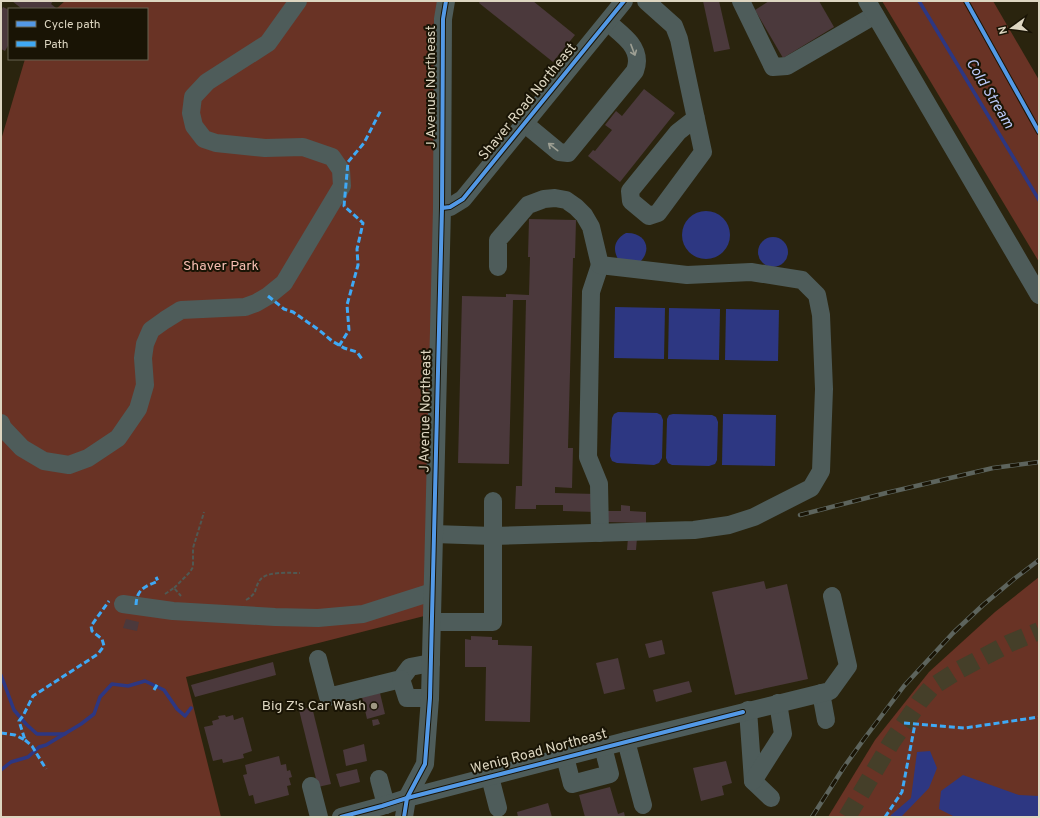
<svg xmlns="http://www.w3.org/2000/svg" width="1040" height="818" viewBox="0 0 1040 818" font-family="Overpass,sans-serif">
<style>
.green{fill:#693325}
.water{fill:#2d3782}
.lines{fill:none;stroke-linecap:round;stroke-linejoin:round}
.stream{stroke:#2d3782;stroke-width:3.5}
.building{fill:#4b393c}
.minor-tunnel{stroke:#453f29;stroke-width:18;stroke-dasharray:18 9;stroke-linecap:butt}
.path{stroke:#505953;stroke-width:2;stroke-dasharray:4 2;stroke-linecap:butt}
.minor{stroke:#4e5c5a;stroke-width:18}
.rail-casing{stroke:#5d645d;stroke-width:4.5}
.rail{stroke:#191405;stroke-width:3;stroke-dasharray:9;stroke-linecap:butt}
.quiet{stroke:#3fa9f5;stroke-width:3;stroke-dasharray:6 3;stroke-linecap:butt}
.cycleway-casing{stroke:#191405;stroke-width:6}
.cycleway{stroke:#5399e6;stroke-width:4}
.oneway{stroke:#9d9f93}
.poi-dot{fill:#9e9882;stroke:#191405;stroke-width:1.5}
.labels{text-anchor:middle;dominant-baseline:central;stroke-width:4;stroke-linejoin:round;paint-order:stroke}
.street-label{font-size:14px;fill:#ddd6c1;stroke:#191405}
.park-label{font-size:14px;fill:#f5bdb1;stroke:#191405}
.poi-label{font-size:14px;fill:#ddd6c1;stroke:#191405;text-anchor:end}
.water-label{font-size:15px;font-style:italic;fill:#bac8f7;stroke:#191405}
</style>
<rect width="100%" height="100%" fill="#2a240e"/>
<g class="green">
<polygon points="65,1 446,1 432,614 186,677 221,817 1,817 1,140 25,59 147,59 147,9 56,9"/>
<polygon points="882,1 993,1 1039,80 1039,262"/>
<polygon points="1039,577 1039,817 828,817 875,740 929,672 995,612"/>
</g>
<g class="water">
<circle cx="706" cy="235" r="24"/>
<path d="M626 233C645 232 653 249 640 262L618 259C612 248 615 239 626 233Z"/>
<circle cx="773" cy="252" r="15"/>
<polygon points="615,307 665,308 664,359 614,358"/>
<polygon points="669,308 720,309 719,360 668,359"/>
<polygon points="726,309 779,310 778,361 725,360"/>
<polygon points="618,412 657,413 661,415 663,420 662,458 659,463 654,465 617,463 612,461 610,456 612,418 614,414"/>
<polygon points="673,414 712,415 716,417 718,422 717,460 715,464 709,466 672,465 668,463 666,458 667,419 669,415"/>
<polygon points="723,414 776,415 775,466 722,465"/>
<polygon points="930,751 937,768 929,788 902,816 906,817 890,817 891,815 911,798 917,752"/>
<polygon points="963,775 1019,795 1039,796 1039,817 955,817 939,809 941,791"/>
</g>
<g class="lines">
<g class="stream">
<polyline points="919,1 1039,200"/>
<polyline points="1,675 14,710 26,724 37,734 65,734"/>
<polyline points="1,770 11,762 28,757 39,747 46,745 81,724 94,714 100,697 112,684 128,686 145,681 164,690 177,709 185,716 191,708"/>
</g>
</g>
<g class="building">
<polygon points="12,1 53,1 51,4 56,8 55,9 40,9 39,8 38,9 22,9"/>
<polygon points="480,1 533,1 575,35 553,62 479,3"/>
<polygon points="703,1 719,1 730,49 714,52"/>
<polygon points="769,1 819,1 834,27 783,58 755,10"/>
<polygon points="3,7 9,10 9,44 5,51 1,49 1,11"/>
<polygon points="644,89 675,113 620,182 588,156 593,150 595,151 612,130 605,125 616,111 622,116"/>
<polygon points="529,219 576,220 575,258 573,258 568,448 573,448 572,488 555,487 555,493 596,494 596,512 563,511 563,505 536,505 536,509 515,509 516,486 522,486 526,300 513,300 509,464 458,463 462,296 506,297 506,294 529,295 530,257 528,257"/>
<polygon points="621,505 630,506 630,511 646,512 646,523 605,522 605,511 621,511"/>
<polygon points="628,538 637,538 636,550 627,550"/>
<polygon points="764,581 766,589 787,584 808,679 735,695 712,592"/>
<polygon points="126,619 139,622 137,631 123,628"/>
<polygon points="471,636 492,637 492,640 498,640 498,645 532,646 530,722 485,721 486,667 465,667 465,639 471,640"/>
<polygon points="662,640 665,654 649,658 645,644"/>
<polygon points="618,658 625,689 604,694 596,663"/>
<polygon points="273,662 276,675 195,697 191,685"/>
<polygon points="689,681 692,692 656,702 653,690"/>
<polygon points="380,693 385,714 367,719 362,697"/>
<polygon points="312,707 331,784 318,787 299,710"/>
<polygon points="225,715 226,717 233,715 234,720 243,717 252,751 243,754 244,758 223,763 222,759 213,761 204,727 213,725 212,721 219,719 218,716"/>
<polygon points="378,719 380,724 373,726 372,720"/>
<polygon points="364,744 367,761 346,766 343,750"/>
<polygon points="279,756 281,765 286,764 287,771 290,770 292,777 289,778 291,785 287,786 289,795 255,804 253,795 249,796 243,775 247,774 245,765"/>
<polygon points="726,761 732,783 722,786 724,795 701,801 693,768"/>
<polygon points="357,769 360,782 340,787 336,774"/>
<polygon points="610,787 618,814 624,812 625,817 585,817 579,795"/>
<polygon points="548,803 552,817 518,817 517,812"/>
</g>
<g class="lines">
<polyline class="minor-tunnel" points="847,817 891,743 920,701 932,687 957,671 1010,643 1039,631"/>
<g class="path">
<polyline points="174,588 190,572 193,567 193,548 202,519 204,512"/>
<polyline points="165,594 174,588 181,596"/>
<path d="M246 600C259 592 253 590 260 580 266 571 290 573 300 573"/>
</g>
<g class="minor">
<polyline points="646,1 674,26 679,39 703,152 658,213 649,216 631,201 630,191 678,132 696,118"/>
<polyline points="741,1 773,67 787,66 875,15"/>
<polyline points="867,1 1039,295"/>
<path d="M524 123 559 152 568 153 635 71C636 68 637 64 637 61 637 43 619 33 608 22"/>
<polyline points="442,208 450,207 463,199 624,1"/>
<polyline points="600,265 591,292 588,457 599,484 600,533"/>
<polyline points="1,423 3,428 22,448 44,461 69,465 88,458 118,438 138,409 145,385 143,358 145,344 151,330 165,320 181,310 245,307 256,303 268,296 284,283 342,186 341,170 332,157 303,147 265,148 216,143 204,139 194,126 191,113 193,97 207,82 268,43 298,1"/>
<polyline points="434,534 493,536 694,530 729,525 754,517 811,488 821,471 824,389 821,315 817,295 802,280 751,272 687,275 600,265 591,227 584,215 576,207 566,200 555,198 544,199 528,205 498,240 498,267"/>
<polyline points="123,604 173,611 275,617 318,618 363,614 432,592"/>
<polyline points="432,622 493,622 493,501"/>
<polyline points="318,659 328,697 401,679 410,667 431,663"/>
<polyline points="401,679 407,698 430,698"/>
<polyline points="821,693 826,720"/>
<polyline points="748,710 753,781 771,798"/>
<polyline points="626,741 643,805"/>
<polyline points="565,757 572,784 610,774 603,747"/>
<polyline points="490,777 498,808"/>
<polyline points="379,779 386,805"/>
<polyline points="753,781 783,734 778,703"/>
<polyline points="311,786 319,817"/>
<polyline points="341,817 382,806 407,798 626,741 830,691 848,666 832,596"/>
<polyline points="404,817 407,798 425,764 430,698 442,208 443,19 446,1"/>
</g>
<defs>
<g id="rail">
<polyline points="800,515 886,493 993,468 1039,462"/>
<polyline points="812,817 844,767 864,739 904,686 953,633 983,605 1014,579 1039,560"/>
</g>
</defs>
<use href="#rail" class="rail-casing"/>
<use href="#rail" class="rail"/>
<g class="quiet">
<polyline points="268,296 284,309 293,312 319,330 332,341 344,348 357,352 362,359"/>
<polyline points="339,346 349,330 347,305 358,265 357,249 363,223 344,206 348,162 364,143 381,110"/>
<path d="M136 605C137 589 144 587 158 581L156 577"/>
<polyline points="154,690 158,683"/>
<polyline points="904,723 965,728 1039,717"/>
<polyline points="1,733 15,735 25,740 19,721 23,716 33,696 98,654 104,646 102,639 92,631 91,626 109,601"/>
<polyline points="25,740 32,746 46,769"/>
<polyline points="885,817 902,792 915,724"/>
</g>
<defs>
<g id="cycleway">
<polyline points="966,1 1039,132"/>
<polyline points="442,208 450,207 463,199 624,1"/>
<polyline points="341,817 382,806 407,798 743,712"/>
<polyline points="404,817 407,798 425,764 430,698 442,208 443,19 446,1"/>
</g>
</defs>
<use href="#cycleway" class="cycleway-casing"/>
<use href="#cycleway" class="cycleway"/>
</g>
<defs><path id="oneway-shaft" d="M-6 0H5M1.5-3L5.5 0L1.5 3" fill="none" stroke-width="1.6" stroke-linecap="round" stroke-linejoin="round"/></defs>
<g class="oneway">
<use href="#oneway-shaft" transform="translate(633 50) rotate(69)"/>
<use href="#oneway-shaft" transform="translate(553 147) rotate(-142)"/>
</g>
<circle class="poi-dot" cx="374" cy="706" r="4"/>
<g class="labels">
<g class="street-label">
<text transform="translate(431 87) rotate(-90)">J Avenue Northeast</text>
<text transform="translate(528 102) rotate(-51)">Shaver Road Northeast</text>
<text transform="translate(426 411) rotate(-89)">J Avenue Northeast</text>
<text transform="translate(539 752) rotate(-15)">Wenig Road Northeast</text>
</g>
<g class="park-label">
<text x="221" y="266">Shaver Park</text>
</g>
<g class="poi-label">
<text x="366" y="706">Big Z's Car Wash</text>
</g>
<g class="water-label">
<text transform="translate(989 94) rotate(59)">Cold Stream</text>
</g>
</g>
<rect width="1040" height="818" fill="none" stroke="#ddd6c1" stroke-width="4"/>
<rect x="8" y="8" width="140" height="52" fill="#191405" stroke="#676250"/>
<rect x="16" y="21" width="20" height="6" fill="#5399e6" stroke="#676250"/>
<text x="44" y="28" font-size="12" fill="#ddd6c1">Cycle path</text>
<rect x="16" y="41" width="20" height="6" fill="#3fa9f5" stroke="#676250"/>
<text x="44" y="48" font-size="12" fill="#ddd6c1">Path</text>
<g transform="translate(1012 28) rotate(256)" stroke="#191405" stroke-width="3" paint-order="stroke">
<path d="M0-3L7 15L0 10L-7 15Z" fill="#ddd6c1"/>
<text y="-6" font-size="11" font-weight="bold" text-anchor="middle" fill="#ddd6c1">N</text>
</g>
</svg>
